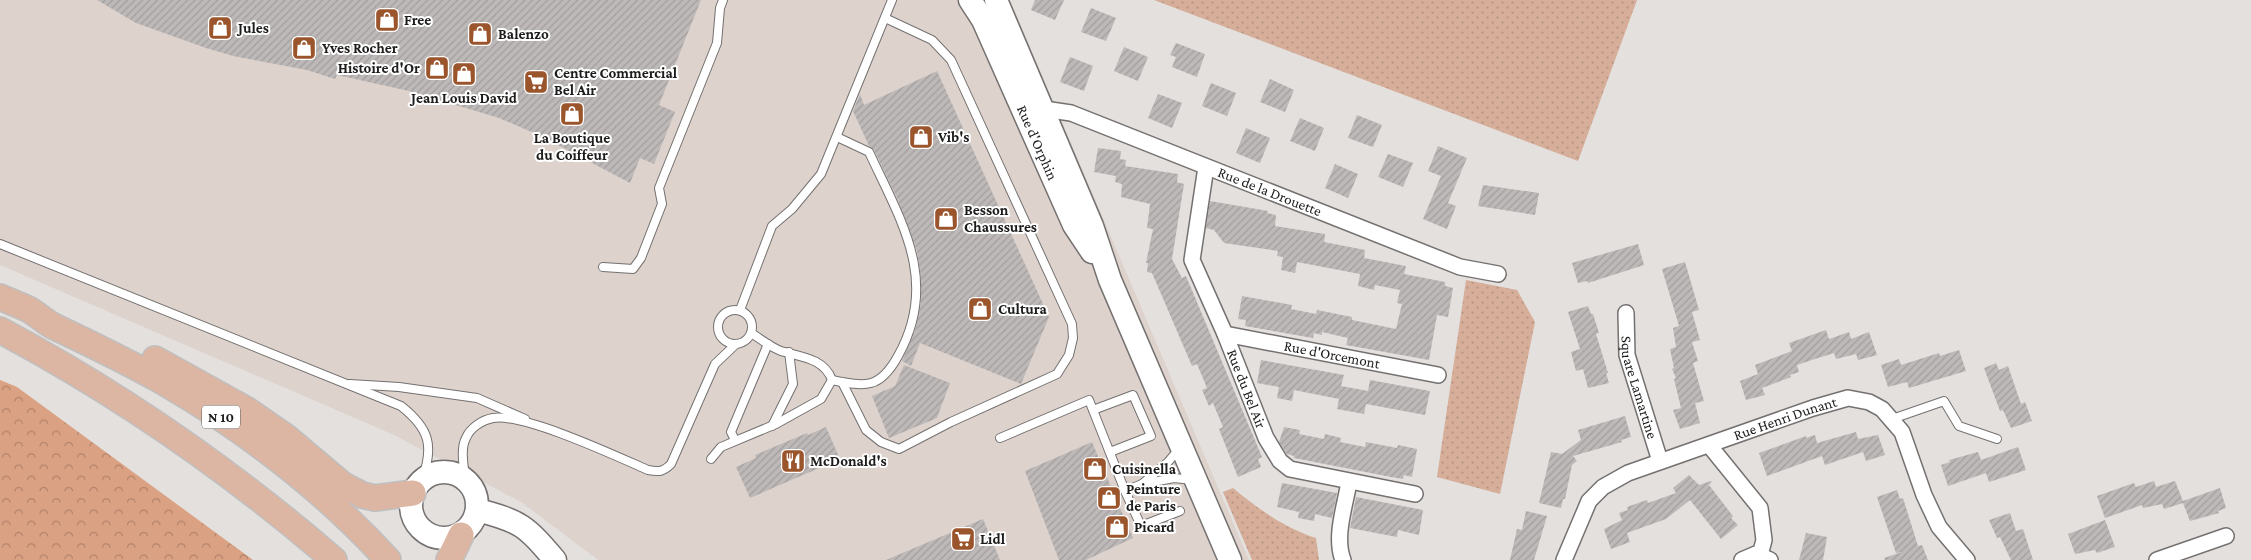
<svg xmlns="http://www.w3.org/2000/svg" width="2251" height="560" viewBox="0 0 2251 560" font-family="'Crimson Pro',serif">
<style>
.built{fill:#ded2cd}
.grass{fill:url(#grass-dots)}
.forest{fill:url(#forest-crowns)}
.building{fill:url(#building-hatch)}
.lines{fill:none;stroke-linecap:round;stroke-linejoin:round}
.lane-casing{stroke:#747170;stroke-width:10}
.street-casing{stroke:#747170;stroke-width:18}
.secondary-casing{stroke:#747170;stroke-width:25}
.primary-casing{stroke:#c0bfbf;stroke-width:28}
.lane{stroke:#fff;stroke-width:8}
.street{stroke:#fff;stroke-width:15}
.secondary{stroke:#fff;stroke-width:22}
.primary{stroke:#dcb6a3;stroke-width:25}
.labels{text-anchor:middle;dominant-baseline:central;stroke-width:4;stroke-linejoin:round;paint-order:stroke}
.shield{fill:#fff;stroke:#61605f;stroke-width:1}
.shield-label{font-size:14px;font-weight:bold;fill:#1d1c1b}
.poi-label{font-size:15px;font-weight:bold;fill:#1d1c1b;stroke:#fff;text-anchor:start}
.street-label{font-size:15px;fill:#1d1c1b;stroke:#fff}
</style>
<defs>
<pattern id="grass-dots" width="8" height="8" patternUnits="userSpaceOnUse" patternTransform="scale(1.25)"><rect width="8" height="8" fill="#d6ae99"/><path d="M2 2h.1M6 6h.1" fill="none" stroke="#b79583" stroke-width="1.8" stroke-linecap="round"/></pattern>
<pattern id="forest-crowns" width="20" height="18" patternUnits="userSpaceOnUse" patternTransform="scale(1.25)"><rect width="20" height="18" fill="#dba183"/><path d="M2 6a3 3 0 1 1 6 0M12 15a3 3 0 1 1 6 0" fill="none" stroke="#b1826a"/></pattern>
<pattern id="building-hatch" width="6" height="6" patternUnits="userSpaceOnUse" patternTransform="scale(1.25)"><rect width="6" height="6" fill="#bdb9b8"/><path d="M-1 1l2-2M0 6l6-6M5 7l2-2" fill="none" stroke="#a29e9e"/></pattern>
</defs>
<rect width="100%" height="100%" fill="#e3e0de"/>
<polygon class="built" points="0,0 1010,0 1249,560 598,560 521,502 394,435 0,265"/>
<g class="grass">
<polygon points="1154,0 1637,0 1578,161"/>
<polygon points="1466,280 1517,290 1535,322 1500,494 1437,477"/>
<path d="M1233 488C1258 509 1285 528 1316 538L1319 560H1252L1223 492Z"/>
</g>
<polygon class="forest" points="0,380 17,387 253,560 0,560"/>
<g class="building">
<polygon points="97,0 701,0 659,105 675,112 654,164 640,158 630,183 541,136 499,118 409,91 337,75 335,79 307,70 233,56 206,48 136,23"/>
<polygon points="1035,0 1064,0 1055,20 1031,10"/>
<polygon points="1091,8 1116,18 1106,41 1081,32"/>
<polygon points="1176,43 1205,54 1197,77 1172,67 1176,57 1170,55"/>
<polygon points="1124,47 1148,57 1138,81 1114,71"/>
<polygon points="1070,57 1093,66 1084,91 1060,82"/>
<polygon points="937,71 1049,317 1021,384 920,343 911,366 902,361 915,331 921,303 921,277 917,251 898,200 874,150 869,146 853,111 860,94 864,105"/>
<polygon points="1270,79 1294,90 1285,112 1260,102"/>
<polygon points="1211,83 1236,93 1227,116 1202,106"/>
<polygon points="1158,94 1182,103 1172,128 1148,118"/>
<polygon points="1357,115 1382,125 1373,147 1348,138"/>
<polygon points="1300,118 1324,128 1315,151 1290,141"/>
<polygon points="1246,128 1270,138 1260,163 1236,153"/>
<polygon points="1438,146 1467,158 1448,203 1456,206 1447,229 1423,219 1441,176 1428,171"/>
<polygon points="1098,148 1121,151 1120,159 1126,160 1125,166 1178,174 1177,182 1184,184 1172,259 1182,278 1186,276 1262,457 1258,459 1261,467 1238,477 1219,429 1223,427 1213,403 1209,406 1202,390 1207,388 1197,364 1192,366 1152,273 1147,272 1148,263 1146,263 1153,229 1147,228 1150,204 1121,197 1122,184 1115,182 1116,176 1094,172"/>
<polygon points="1388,154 1413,163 1403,187 1378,177"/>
<polygon points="1335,164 1358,174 1348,198 1325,188"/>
<polygon points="1483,185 1539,193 1535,215 1478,206"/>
<polygon points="1210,201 1268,211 1267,213 1276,215 1275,226 1325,234 1324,242 1365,250 1364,258 1406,266 1404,274 1445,282 1445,286 1453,288 1448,317 1437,315 1429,360 1346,345 1348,338 1322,332 1322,335 1314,333 1313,338 1245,326 1246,320 1238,319 1242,296 1292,305 1291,309 1316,314 1317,310 1352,317 1352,320 1396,329 1402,304 1397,303 1400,290 1375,285 1374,290 1358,286 1360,274 1297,262 1295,273 1281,270 1283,257 1277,256 1278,251 1224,243 1214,230 1206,228"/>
<polygon points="1638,244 1644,265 1588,283 1587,281 1578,283 1572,263"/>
<polygon points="1685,262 1699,310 1692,312 1700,340 1692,342 1698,361 1693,363 1704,401 1695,403 1700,423 1680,429 1673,410 1681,408 1674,379 1676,378 1672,369 1674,368 1670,349 1676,347 1673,328 1679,326 1662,269"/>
<polygon points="1588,306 1591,314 1593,314 1599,333 1596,334 1608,373 1606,373 1609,383 1588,388 1583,369 1576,371 1571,352 1580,349 1568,312"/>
<polygon points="1826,330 1829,339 1849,332 1851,339 1869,332 1877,355 1858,360 1856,354 1836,359 1834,353 1815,359 1797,365 1799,372 1790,375 1791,377 1762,388 1765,395 1746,400 1740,381 1758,374 1755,365 1792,351 1789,343"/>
<polygon points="1959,350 1966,371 1909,388 1907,382 1888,387 1881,365 1899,359 1901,365 1939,353 1940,356"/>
<polygon points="1261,360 1344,375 1341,386 1368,391 1370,380 1430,391 1425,415 1366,404 1364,414 1337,409 1339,399 1294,390 1292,401 1277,398 1279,387 1257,383"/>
<polygon points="1996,363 1999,370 2008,366 2021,404 2025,402 2032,421 2011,428 2003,410 2000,411 1984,368"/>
<polygon points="904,365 950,383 937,418 889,438 872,396 895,386"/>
<polygon points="1625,416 1631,437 1621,440 1622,442 1573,456 1577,461 1572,465 1565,499 1563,499 1561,508 1539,503 1551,452 1562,454 1581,440 1578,430"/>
<polygon points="826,427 840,459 750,498 736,467 756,458 755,455 807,433 808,435"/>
<polygon points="1284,427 1300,430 1299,434 1324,439 1325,434 1341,438 1340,442 1365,447 1366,442 1397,448 1398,445 1417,449 1412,477 1404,475 1403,479 1391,477 1294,458 1294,456 1287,454 1279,442"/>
<polygon points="1856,432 1858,439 1878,435 1885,455 1866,461 1863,452 1825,465 1822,456 1767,476 1759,453 1806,436 1806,438 1815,435 1817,443"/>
<polygon points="1092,442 1133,538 1086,560 1059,560 1025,471"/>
<polygon points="2018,447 2026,470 1989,482 1986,473 1948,486 1941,465 1950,462 1949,460 1978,452 1981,460"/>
<polygon points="1689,475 1699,485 1711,481 1712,482 1703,490 1709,485 1733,516 1731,518 1738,525 1721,539 1690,500 1666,519 1627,533 1630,542 1611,549 1604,529 1622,520 1619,513 1628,510 1627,507 1647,500 1648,503 1676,493 1673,488"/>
<polygon points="2154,481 2156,487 2175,481 2183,501 2220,488 2226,508 2218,511 2219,513 2190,521 2183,503 2164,509 2162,504 2143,508 2142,505 2105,518 2097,496 2134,483 2136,487"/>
<polygon points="1282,483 1337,493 1332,518 1315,514 1314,521 1298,518 1299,512 1277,507"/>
<polygon points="1897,490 1900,499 1903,498 1918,546 1922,545 1928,560 1885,560 1884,558 1902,552 1896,553 1877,497"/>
<polygon points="1356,497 1423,510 1419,535 1398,530 1397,537 1350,528"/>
<polygon points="1526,511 1547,516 1534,560 1510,560 1517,529 1522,530"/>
<polygon points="2010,513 2016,531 2023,529 2033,560 2011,560 2000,537 1997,538 1989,520"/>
<polygon points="983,519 1000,560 886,560"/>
<polygon points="2105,520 2115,547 2097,553 2095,550 2075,554 2068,534"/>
<polygon points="1806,533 1827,537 1823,560 1799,560"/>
</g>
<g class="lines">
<defs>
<g id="lane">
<path d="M0 244 401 406C430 429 434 446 422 480"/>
<polyline points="603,267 633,269 641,258 662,204 659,188 717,43 720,8 723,0"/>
<polyline points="740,310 772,226 792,209 821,174 892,0"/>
<circle cx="735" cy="327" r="17"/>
<path d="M832 380C866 387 880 389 898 356 940 281 901 221 869 152L837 137"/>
<polyline points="842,382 866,430 881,442 899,449 951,422 1057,374 1069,355 1073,338 1072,324 951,60 932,40 885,18"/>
<polyline points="350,384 399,387 477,398 525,419"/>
<polyline points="1093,410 1133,395 1151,436 1110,452"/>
<polyline points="1892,419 1944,401 1959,426 1997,439"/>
<polyline points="772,426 793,384 789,352"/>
<polyline points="1000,438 1089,400 1125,491 1142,484"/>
<polyline points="735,440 731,432 768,344"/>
<polyline points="1180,448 1168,462 1142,484 1174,478 1193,480"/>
<path d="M711 459 721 447 776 424 821 399 832 380C824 358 801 357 781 351 770 347 761 339 751 333"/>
<path d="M465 479C464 466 460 449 466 438 470 428 482 420 493 418 524 413 616 456 648 470 659 472 663 472 671 464L715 364 736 344"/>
<polyline points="1125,491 1141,526 1180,511"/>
</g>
<g id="street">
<path id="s1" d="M1044 109 1071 113 1460 267 1498 274"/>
<path id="s2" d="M1206 167 1192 260 1225 334 1266 438 1280 461 1290 469 1415 494"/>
<path id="s3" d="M1626 313 1627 355 1660 461"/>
<path id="s4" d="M1225 334 1438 375"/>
<polyline points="1709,445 1760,508 1764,540 1760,555"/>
<path d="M1343 560C1334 537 1345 506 1349 482"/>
<path id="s5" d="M1564 560 1589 501 1603 487 1628 473 1813 408 1848 398 1869 402 1882 409 1902 432 1924 495 1939 527 1967 560"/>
<polyline points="1742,560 1756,554 1770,560"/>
<polyline points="2157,560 2226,536"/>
</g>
<g id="secondary">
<path id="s6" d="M970 0 983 20 1074 225 1092 252"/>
<polyline points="996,0 1092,226 1110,280 1230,560"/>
<circle cx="444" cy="505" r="33"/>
<path d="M477 510C521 521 526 526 555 560"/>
</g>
<g id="primary">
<path d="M0 297C9 301 19 305 28 309 37 314 44 321 53 326 91 344 129 362 165 383 247 431 324 490 388 560"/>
<path d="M0 330C120 394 231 471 334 560"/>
<polyline points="155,359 247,410 286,437 343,485 362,495 375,498 413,493"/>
<polyline points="449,560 461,535"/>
</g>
</defs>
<use href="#lane" class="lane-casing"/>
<use href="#street" class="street-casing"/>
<use href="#secondary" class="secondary-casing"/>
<use href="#primary" class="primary-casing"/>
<use href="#lane" class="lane"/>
<use href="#street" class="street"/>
<use href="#secondary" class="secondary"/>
<use href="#primary" class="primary"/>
</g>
<defs>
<symbol id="shop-square" viewBox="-11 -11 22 22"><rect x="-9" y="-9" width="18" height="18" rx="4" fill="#9b552c" stroke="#fff"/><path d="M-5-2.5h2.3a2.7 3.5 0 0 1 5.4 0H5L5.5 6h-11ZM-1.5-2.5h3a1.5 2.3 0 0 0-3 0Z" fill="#fff"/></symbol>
<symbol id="supermarket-square" viewBox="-11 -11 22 22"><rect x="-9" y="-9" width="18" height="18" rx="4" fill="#9b552c" stroke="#fff"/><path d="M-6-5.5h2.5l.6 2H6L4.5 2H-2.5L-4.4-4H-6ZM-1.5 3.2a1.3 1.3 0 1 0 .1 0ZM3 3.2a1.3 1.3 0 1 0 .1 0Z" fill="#fff"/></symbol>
<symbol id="restaurant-square" viewBox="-11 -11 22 22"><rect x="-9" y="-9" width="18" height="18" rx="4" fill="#9b552c" stroke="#fff"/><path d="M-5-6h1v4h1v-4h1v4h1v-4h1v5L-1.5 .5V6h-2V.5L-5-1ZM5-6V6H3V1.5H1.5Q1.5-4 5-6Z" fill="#fff"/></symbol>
</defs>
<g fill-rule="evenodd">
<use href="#shop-square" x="373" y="6" width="28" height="28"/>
<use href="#shop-square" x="206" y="14" width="28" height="28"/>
<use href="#shop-square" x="466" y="20" width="28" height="28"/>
<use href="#shop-square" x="290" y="34" width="28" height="28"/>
<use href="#shop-square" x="423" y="54" width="28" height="28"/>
<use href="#shop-square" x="450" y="60" width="28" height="28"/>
<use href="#supermarket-square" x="522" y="68" width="28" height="28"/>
<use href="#shop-square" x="558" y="100" width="28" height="28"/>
<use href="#shop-square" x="907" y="123" width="28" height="28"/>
<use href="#shop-square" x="932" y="205" width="28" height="28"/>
<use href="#shop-square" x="966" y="295" width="28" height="28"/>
<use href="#restaurant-square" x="779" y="447" width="28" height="28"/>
<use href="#shop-square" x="1081" y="455" width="28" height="28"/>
<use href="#shop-square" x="1095" y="484" width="28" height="28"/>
<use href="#shop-square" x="1103" y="513" width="28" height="28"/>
<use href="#supermarket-square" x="949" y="525" width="28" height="28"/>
</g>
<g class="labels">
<rect class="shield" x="202" y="405.5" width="38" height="23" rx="4"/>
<g class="shield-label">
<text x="221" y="417">N 10</text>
</g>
<g class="poi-label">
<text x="404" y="20">Free</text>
<text x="238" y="28">Jules</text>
<text x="498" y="34">Balenzo</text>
<text x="322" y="48">Yves Rocher</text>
<text x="420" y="68" text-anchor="end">Histoire d'Or</text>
<text x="554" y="73">Centre Commercial<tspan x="554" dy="17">Bel Air</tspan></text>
<text x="464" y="98" text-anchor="middle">Jean Louis David</text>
<text x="938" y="137">Vib's</text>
<text x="572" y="138" text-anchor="middle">La Boutique<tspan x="572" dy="17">du Coiffeur</tspan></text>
<text x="964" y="210">Besson<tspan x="964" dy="17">Chaussures</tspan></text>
<text x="998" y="309">Cultura</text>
<text x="810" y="461">McDonald's</text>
<text x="1112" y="469">Cuisinella</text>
<text x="1126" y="489">Peinture<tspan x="1126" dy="17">de Paris</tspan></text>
<text x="1134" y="527">Picard</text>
<text x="980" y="539">Lidl</text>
</g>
<g class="street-label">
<text stroke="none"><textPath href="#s6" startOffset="158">Rue d'Orphin</textPath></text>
<text stroke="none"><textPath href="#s1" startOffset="241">Rue de la Drouette</textPath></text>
<text stroke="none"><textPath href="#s4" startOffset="109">Rue d'Orcemont</textPath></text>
<text stroke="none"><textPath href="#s2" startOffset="234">Rue du Bel Air</textPath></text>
<text stroke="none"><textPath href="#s3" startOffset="76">Square Lamartine</textPath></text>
<text stroke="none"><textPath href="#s5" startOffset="279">Rue Henri Dunant</textPath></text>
</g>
</g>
</svg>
